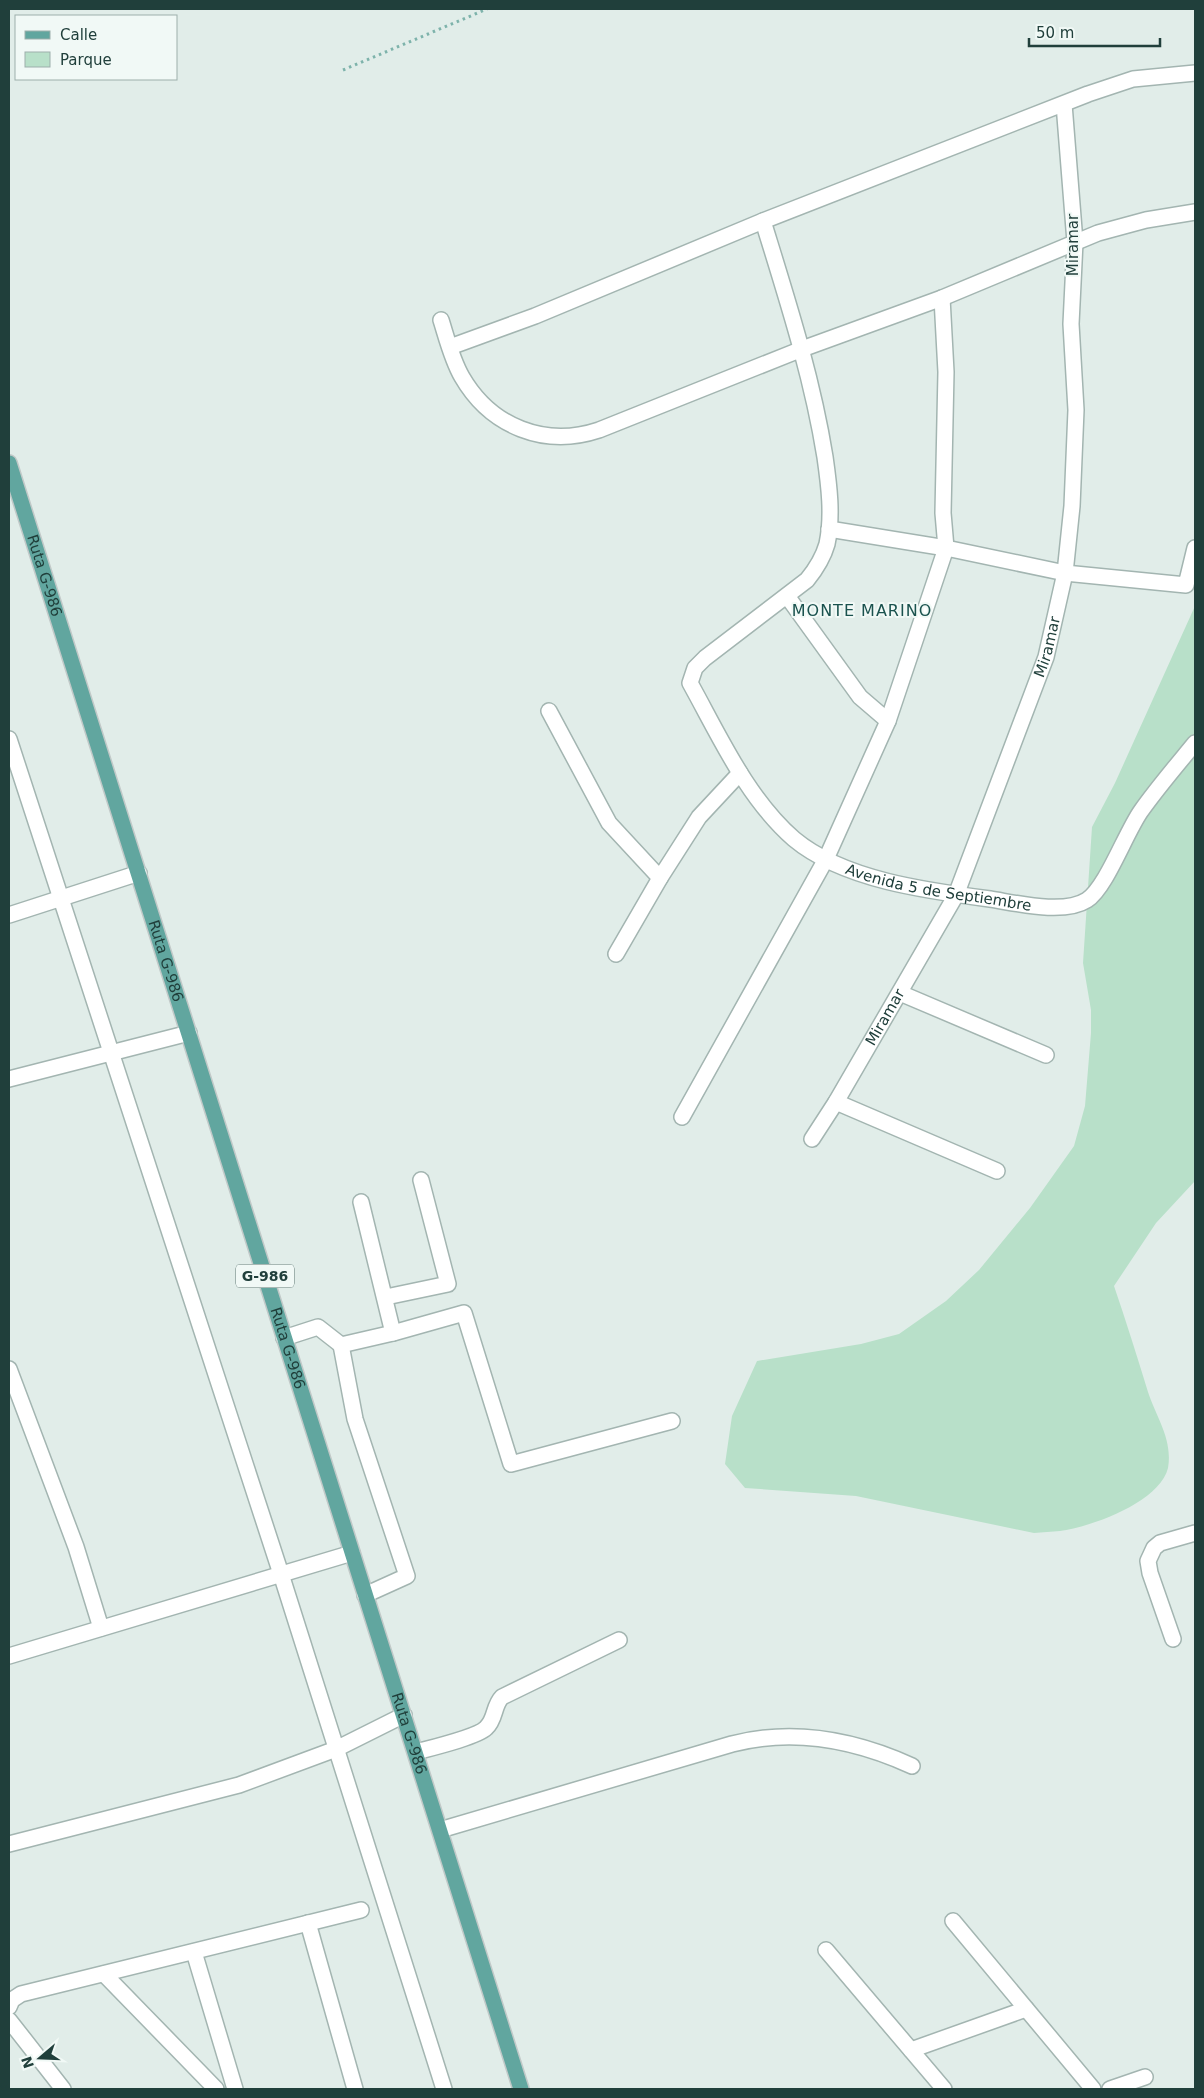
<svg xmlns="http://www.w3.org/2000/svg" width="1204" height="2098" viewBox="0 0 1204 2098" font-family="'DejaVu Sans',sans-serif">
<style>
.green{fill:#b8e0c9}
.lines{fill:none;stroke-linecap:round;stroke-linejoin:round}
.minor-casing{stroke:#a3b5b1;stroke-width:18}
.major-casing{stroke:#c1c9c8;stroke-width:18}
.path{stroke:#7eb3ab;stroke-width:3;stroke-dasharray:2.5 4;stroke-linecap:butt}
.minor{stroke:#fff;stroke-width:15}
.major{stroke:#61a69f;stroke-width:15}
.labels{text-anchor:middle;dominant-baseline:central;stroke-width:4;stroke-linejoin:round;paint-order:stroke}
.shield{fill:#f1f9f6;stroke:#5f7773;stroke-width:1}
.shield-label{font-size:14px;font-weight:bold;fill:#203f3b}
.street-label{font-size:15px;fill:#203f3b;stroke:#f1f9f6}
.neighbourhood-label{font-size:16px;letter-spacing:1px;fill:#1a524e;stroke:#f1f9f6}
</style>
<rect width="100%" height="100%" fill="#e1ede9"/>
<path class="green" d="M1195 606V1181L1156 1223 1114 1286C1126 1321 1137 1356 1148 1392 1156 1417 1173 1439 1168 1468 1160 1502 1091 1527 1060 1531 1052 1532 1042 1532 1034 1533L856 1496 745 1488 725 1464 732 1416 757 1361 861 1344 899 1334 946 1301 979 1270 1030 1208 1074 1146 1085 1106 1091 1033V1010L1083 963 1092 827 1115 783Z"/>
<g class="lines">
<defs>
<g id="minor">
<path id="s1" d="M763 221C787 299 812 376 825 457 829 485 833 516 827 544 823 558 816 569 807 580L705 658 695 668 690 683C720 737 747 798 794 839 843 880 928 891 990 899 1016 903 1064 915 1087 900 1106 888 1126 832 1141 811 1158 787 1177 765 1195 743"/>
<path d="M441 320C447 339 452 360 462 377 491 427 545 448 599 430L802 349 942 298 1098 233 1146 220 1195 212"/>
<polyline points="450,347 535,316 763,221 1088,94 1133,79 1195,73"/>
<polyline points="829,529 946,548 1065,573 1186,585 1195,548"/>
<polyline points="787,596 860,697 888,721"/>
<polyline points="549,711 609,823 660,878"/>
<polyline points="9,739 281,1574 444,2089"/>
<polyline points="9,915 139,873"/>
<polyline points="616,954 660,878 699,817 740,773"/>
<polyline points="900,993 1046,1055"/>
<polyline points="9,1079 189,1033"/>
<polyline points="836,1102 997,1171"/>
<polyline points="682,1117 826,859 888,721 946,548 943,513 946,372 942,298"/>
<path id="s2" d="M812 1139 836 1102 956 895 1046 657 1065 573 1072 506 1076 410 1071 324 1075 242 1064 104"/>
<polyline points="361,1202 393,1333"/>
<polyline points="386,1297 448,1284 421,1180"/>
<polyline points="284,1338 318,1327 341,1345 393,1333 464,1313 511,1464 672,1421"/>
<polyline points="341,1345 355,1419 407,1576 365,1595"/>
<polyline points="9,1369 76,1547 101,1628"/>
<polyline points="1173,1639 1150,1573 1148,1561 1154,1548 1160,1543 1195,1533"/>
<polyline points="9,1656 352,1553"/>
<path d="M416 1752C431 1748 477 1737 486 1728 496 1719 493 1706 502 1697L619 1640"/>
<path d="M440 1830 732 1744C794 1728 855 1740 912 1766"/>
<polyline points="9,1844 239,1785 336,1749 404,1715"/>
<polyline points="953,1921 1093,2089"/>
<polyline points="308,1923 355,2089"/>
<polyline points="826,1950 944,2089"/>
<polyline points="194,1952 235,2089"/>
<polyline points="104,1974 216,2089"/>
<polyline points="9,2007 12,2000 21,1994 361,1910"/>
<polyline points="9,2020 63,2089"/>
<polyline points="911,2050 1026,2009"/>
<polyline points="1110,2089 1145,2077"/>
</g>
<g id="major">
<path id="s3" d="M9 463 521 2089"/>
</g>
</defs>
<use href="#minor" class="minor-casing"/>
<use href="#major" class="major-casing"/>
<polyline class="path" points="343,70 487,9"/>
<use href="#minor" class="minor"/>
<use href="#major" class="major"/>
</g>
<g class="labels">
<rect class="shield" x="236" y="1264.5" width="58" height="23" rx="4"/>
<g class="shield-label">
<text x="265" y="1276">G-986</text>
</g>
<g class="street-label">
<text transform="translate(1073 245) rotate(-90)">Miramar</text>
<text stroke="none"><textPath href="#s3" startOffset="118">Ruta G-986</textPath></text>
<text stroke="none"><textPath href="#s2" startOffset="548">Miramar</textPath></text>
<text stroke="none"><textPath href="#s1" startOffset="875">Avenida 5 de Septiembre</textPath></text>
<text stroke="none"><textPath href="#s3" startOffset="522">Ruta G-986</textPath></text>
<text stroke="none"><textPath href="#s2" startOffset="142">Miramar</textPath></text>
<text stroke="none"><textPath href="#s3" startOffset="928">Ruta G-986</textPath></text>
<text stroke="none"><textPath href="#s3" startOffset="1332">Ruta G-986</textPath></text>
</g>
<g class="neighbourhood-label">
<text x="862" y="610">MONTE MARINO</text>
</g>
</g>
<rect width="1204" height="2098" fill="none" stroke="#203f3b" stroke-width="20"/>
<rect x="15" y="15" width="162" height="65" fill="#f1f9f6" stroke="#9dafab"/>
<rect x="25" y="31" width="25" height="8" fill="#61a69f" stroke="#9dafab"/>
<text x="60" y="40" font-size="15" fill="#203f3b">Calle</text>
<rect x="25" y="52" width="25" height="15" fill="#b8e0c9" stroke="#9dafab"/>
<text x="60" y="65" font-size="15" fill="#203f3b">Parque</text>
<g transform="translate(40 2058) rotate(251)" stroke="#f1f9f6" stroke-width="4" paint-order="stroke">
<path d="M0-4L9 19L0 12L-9 19Z" fill="#203f3b"/>
<text y="-8" font-size="14" font-weight="bold" text-anchor="middle" fill="#203f3b">N</text>
</g>
<path d="M1029 38v8h131v-8" fill="none" stroke="#203f3b" stroke-width="2.5"/>
<text x="1036" y="38" font-size="15" fill="#203f3b" stroke="#f1f9f6" stroke-width="4" paint-order="stroke">50 m</text>
</svg>
